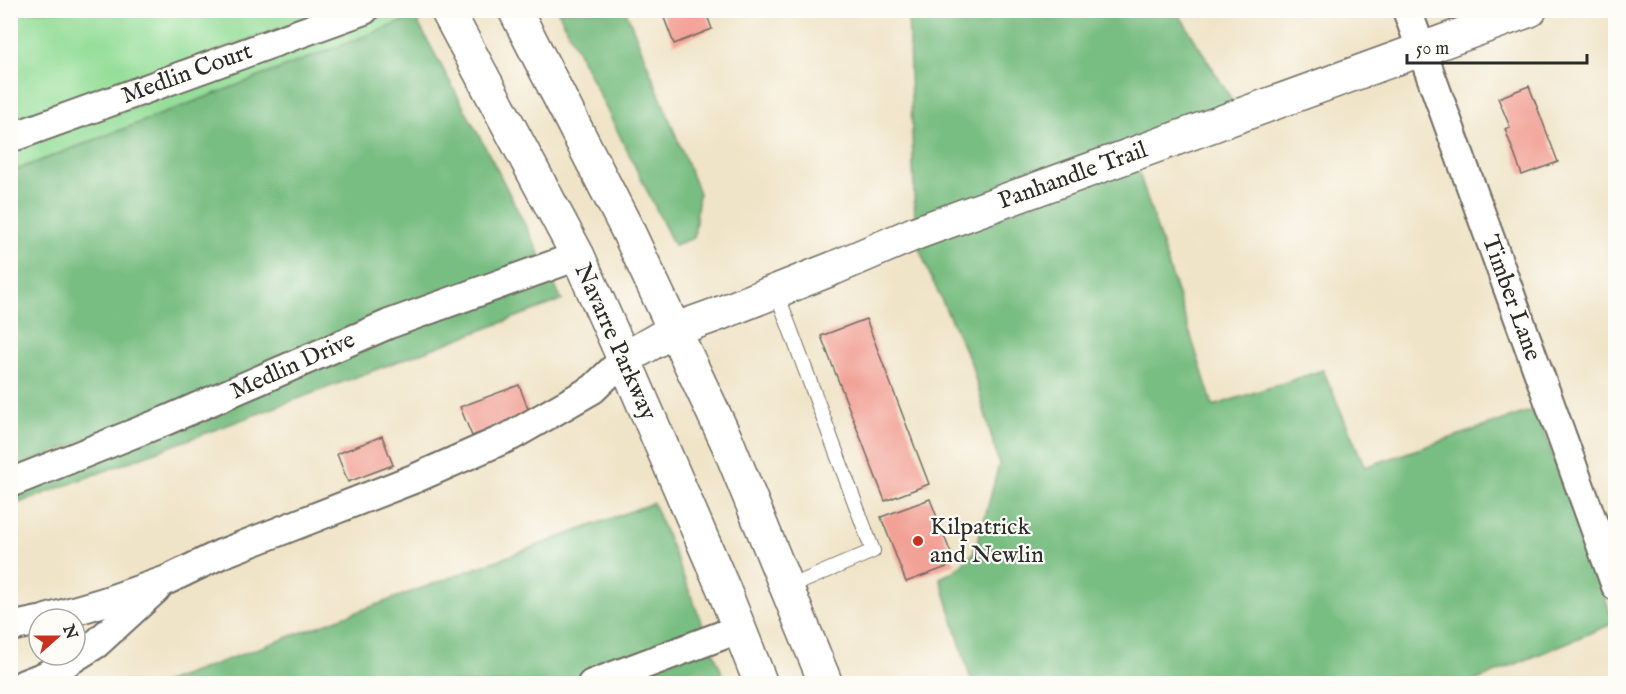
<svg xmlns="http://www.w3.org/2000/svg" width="1626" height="694" viewBox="0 0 1626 694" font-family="'IM FELL English',serif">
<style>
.green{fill:#95de99;stroke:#608462;stroke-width:1.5}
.forest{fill:#78bd81;stroke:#527456;stroke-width:1.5}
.building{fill:#f2a196}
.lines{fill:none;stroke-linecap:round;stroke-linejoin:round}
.lane-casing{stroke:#706c62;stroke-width:16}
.street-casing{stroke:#706c62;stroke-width:32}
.secondary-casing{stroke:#706c62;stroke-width:36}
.highway-casing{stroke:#706c62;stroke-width:36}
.lane{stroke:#fff;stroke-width:14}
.street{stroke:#fff;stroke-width:28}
.secondary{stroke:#fff;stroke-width:33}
.highway{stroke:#fff;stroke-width:33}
.poi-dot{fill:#c8321e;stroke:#fdfcf7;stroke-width:2}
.labels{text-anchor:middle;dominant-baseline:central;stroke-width:4.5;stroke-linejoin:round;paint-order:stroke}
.street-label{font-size:24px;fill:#2b2b2b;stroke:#fdfcf7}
.poi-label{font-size:24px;fill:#2b2b2b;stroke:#fdfcf7;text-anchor:start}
</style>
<rect width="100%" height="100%" fill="#fdfcf7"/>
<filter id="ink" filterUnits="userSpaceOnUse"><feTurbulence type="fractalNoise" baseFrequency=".0167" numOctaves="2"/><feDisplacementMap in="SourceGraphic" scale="12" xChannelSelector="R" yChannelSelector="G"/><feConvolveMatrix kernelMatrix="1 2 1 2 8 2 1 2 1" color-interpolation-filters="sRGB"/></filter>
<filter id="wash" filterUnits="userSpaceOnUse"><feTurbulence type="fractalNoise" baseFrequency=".008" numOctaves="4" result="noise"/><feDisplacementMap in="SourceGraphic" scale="24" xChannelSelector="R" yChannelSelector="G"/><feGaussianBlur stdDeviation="1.35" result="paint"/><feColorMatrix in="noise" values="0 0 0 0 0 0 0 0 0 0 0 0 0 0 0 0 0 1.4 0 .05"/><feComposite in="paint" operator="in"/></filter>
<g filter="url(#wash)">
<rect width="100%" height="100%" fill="#f0e4c8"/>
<g class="green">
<polygon points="11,11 329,11 11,125"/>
<polygon points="397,11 412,11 415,17 11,172 11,151"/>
</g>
<g class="forest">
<polygon points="558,11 626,11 699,193 694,238 674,245"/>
<polygon points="908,11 1177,11 1235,105 915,221"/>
<polygon points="415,17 498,171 541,257 11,470 11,172"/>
<polygon points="1137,166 1213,406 1323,370 1365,467 1536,409 1614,623 1470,683 972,683 940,578 953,572 973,554 986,514 999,464 971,363 929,273 918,245"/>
<polygon points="551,278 562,300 11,506 11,496 393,335"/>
<polygon points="653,503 672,548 726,683 161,684"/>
</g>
<g id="blocks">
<g class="building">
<polygon points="661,10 705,10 712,29 674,44"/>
<polygon points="1529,86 1558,162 1522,175 1505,129 1510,127 1498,98"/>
<polygon points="866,319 929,484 885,501 821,336"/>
<polygon points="519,385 530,414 472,436 460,407"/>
<polygon points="382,436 393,465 348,482 337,454"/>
<polygon points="930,499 955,564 906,582 881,517"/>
</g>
</g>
</g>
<g filter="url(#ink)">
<use href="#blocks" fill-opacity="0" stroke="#706c62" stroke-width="1.5"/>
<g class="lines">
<defs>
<polyline id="lane" points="776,291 873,551 787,588"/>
<g id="street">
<polyline points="1407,10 1616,586"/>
<polyline points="10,138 364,10"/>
<polyline points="10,483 165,421 389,324 578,256"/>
<polyline points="46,619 104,602 167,580 221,554 416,478 511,436 593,389 624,359"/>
<polyline points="10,627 39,621"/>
<polyline points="24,684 45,676 96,644 156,589"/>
<polyline points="592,684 739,629"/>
</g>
<polyline id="secondary" points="624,359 674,330 721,313 834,268 916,233 1530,10"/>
<g id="highway">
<polyline points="447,10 578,256 624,359 724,590 761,684"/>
<polyline points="515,10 627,229 728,444 826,684"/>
</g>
</defs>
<use href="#lane" class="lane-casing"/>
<use href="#street" class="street-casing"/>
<use href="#secondary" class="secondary-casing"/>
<use href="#highway" class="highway-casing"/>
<use href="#lane" class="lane"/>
<use href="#street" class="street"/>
<use href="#secondary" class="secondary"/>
<use href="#highway" class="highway"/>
</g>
</g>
<circle class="poi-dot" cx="918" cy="541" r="6"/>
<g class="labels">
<g class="street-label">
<text transform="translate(187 74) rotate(-20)">Medlin Court</text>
<text transform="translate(1073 176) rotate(-20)">Panhandle Trail</text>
<text transform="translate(1511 298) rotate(70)">Timber Lane</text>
<text transform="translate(615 342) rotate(66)">Navarre Parkway</text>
<text transform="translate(293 366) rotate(-24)">Medlin Drive</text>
</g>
<g class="poi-label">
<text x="930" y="527">Kilpatrick<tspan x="930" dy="28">and Newlin</tspan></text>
</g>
</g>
<rect width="1626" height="694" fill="none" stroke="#fdfcf7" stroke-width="36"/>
<g transform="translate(57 637) rotate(69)"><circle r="28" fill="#fdfcf7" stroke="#a9a8a5" stroke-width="1.5"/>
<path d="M0-4.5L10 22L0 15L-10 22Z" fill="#c8321e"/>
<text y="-9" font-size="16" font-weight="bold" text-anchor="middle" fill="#2b2b2b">N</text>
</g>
<path d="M1407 54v9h180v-9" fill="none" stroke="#2b2b2b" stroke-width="3"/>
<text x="1416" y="54" font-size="18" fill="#2b2b2b" stroke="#fdfcf7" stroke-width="4.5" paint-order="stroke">50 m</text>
</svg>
